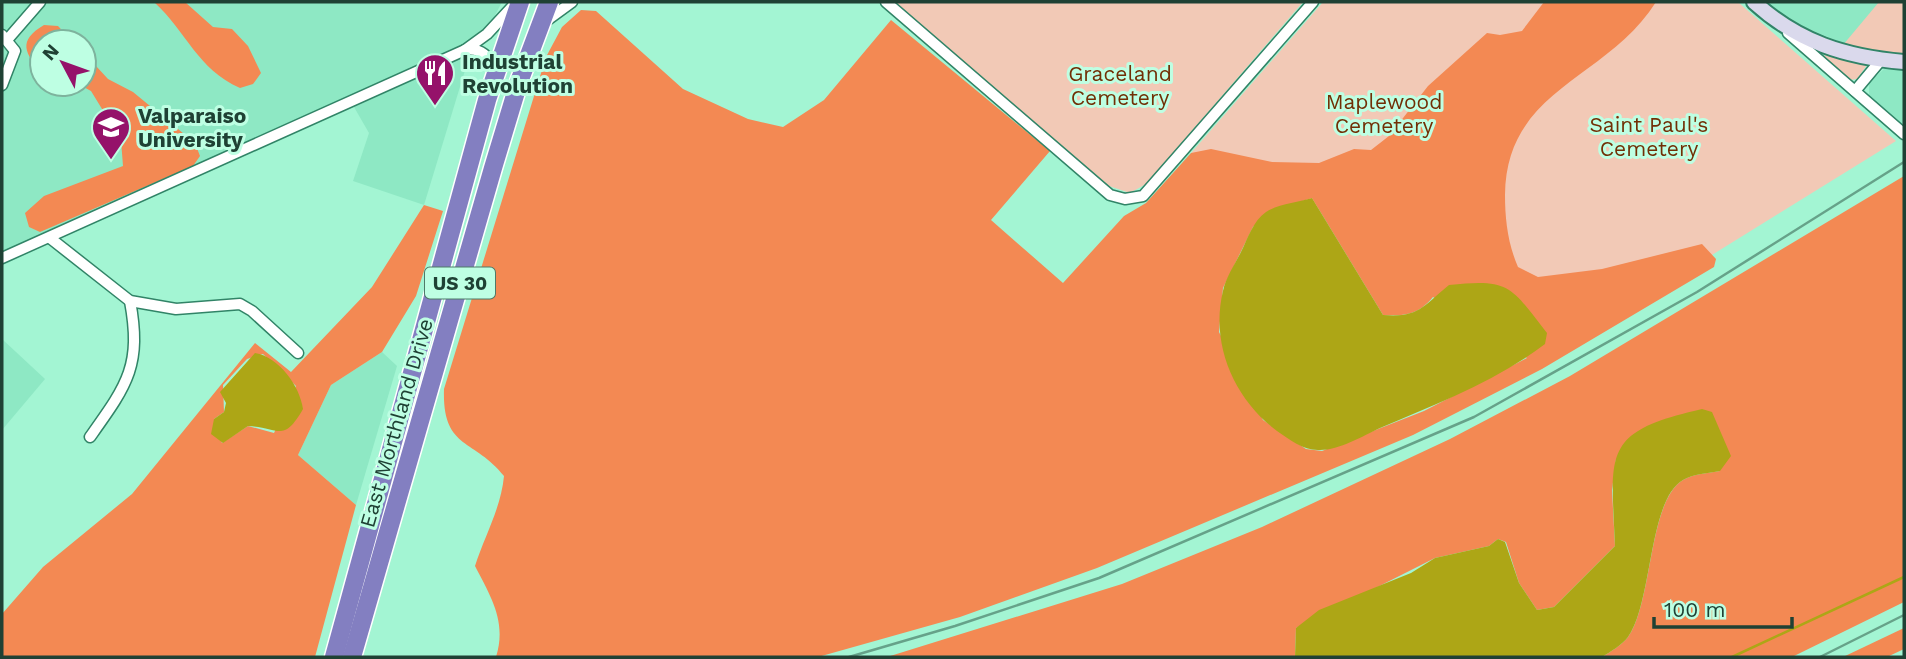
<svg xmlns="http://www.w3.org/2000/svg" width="1906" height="659" viewBox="0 0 1906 659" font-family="'Work Sans',sans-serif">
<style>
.built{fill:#8ee8c4;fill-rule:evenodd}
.green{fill:#f2c9b6}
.forest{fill:#f38953;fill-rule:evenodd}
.water{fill:#ada616}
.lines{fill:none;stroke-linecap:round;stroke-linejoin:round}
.stream{stroke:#ada616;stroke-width:2.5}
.street-casing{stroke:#318467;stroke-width:13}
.secondary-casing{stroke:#318467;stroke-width:18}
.highway-casing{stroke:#fff;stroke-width:21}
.street{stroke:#fff;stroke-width:10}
.secondary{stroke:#dad9ec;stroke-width:14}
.highway{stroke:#837fc1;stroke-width:18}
.rail{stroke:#66a289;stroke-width:2.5}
.labels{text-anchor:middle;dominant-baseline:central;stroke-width:6;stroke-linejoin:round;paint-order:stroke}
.shield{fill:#beffe3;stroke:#4f7a68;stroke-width:2}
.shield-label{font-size:19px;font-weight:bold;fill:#1f4134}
.poi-label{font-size:21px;font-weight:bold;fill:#1f4134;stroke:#beffe3;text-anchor:start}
.park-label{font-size:21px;fill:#712f05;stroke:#beffe3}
.street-label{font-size:21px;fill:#1f4134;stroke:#beffe3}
</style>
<rect width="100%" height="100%" fill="#a3f5d3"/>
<g class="built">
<path d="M2 2H502L490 25 465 50 2 258ZM42 42H84V84H42Z"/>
<polygon points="1764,2 1904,2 1860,50 1784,19"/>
<polygon points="470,54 424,205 353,181 369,133 354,107"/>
<polygon points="1885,68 1904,68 1904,127 1869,97 1869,83"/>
<polygon points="2,339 45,379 2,430"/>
<polygon points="382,352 397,366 356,505 298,455 331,385"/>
</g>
<g class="green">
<polygon points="894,2 1303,2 1146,184 1130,193 1109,186"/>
<polygon points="1323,2 1738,2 1896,141 1594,328 1191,153"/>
<polygon points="1879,2 1904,2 1904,58 1843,45"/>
<polygon points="1823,52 1864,63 1867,65 1857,79 1850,80 1826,59"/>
</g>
<g class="forest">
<path d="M154 2H185L213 27 232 29 248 46 261 73 253 84 240 88C197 69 187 32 154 2Z"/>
<path d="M1544 2H1656C1607 80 1506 88 1505 195 1505 220 1508 244 1518 267L1538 277 1602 269 1702 244 1716 259 1714 267 1542 369 1413 435 1097 568 960 617 818 657H496C507 622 491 597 475 566 485 535 501 508 504 476 474 438 442 450 444 389L546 57 562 27 581 10 596 11 683 89 748 119 783 127 824 100 891 20 1050 151 991 220 1063 283 1124 216 1146 203 1191 153 1211 149 1272 162 1319 163 1354 149 1371 150 1389 136 1428 86 1487 33 1500 35 1522 31ZM1312 198 1383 315C1405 316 1418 315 1433 297L1527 358 1424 411 1322 451 1306 449 1263 420 1219 332 1223 288 1253 227 1267 212Z"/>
<path d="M44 25 58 26 73 42H42V74C25 53 17 41 44 25Z"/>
<polygon points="84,53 108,79 133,92 195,143 200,156 193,166 40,232 29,227 25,213 44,196 123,166 121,140 91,91 78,84 84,84"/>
<path d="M1904 176V602L1792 657H1602C1610 652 1622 645 1628 637 1653 602 1648 501 1683 480 1693 474 1708 473 1720 471L1616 459 1612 490 1615 546 1554 607 1537 610 1519 583 1506 542 1498 539 1489 546 1435 558 1296 628 1295 657H887L1122 584 1262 527 1450 439 1570 376Z"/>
<path d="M424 205 443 211 416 296 382 352 331 385 298 455 356 505 315 657H2V614L43 567 132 494 255 343 291 372 372 287ZM263 354 296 386 274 433 248 426 222 443 214 419 224 412 223 385 247 359Z"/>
<polygon points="1904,628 1904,649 1887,657 1843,657"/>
</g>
<g class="water">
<path d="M1312 198 1383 315C1419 318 1423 306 1449 285 1511 278 1511 287 1547 333L1545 344C1497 381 1436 404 1380 428 1363 436 1339 450 1320 450 1304 451 1290 440 1277 431 1234 399 1210 344 1223 291 1226 277 1235 264 1241 252 1248 238 1253 221 1266 212 1278 204 1299 202 1312 198Z"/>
<path d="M255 353C279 357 300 386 303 409 283 444 279 427 248 426L223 443 211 434 214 419 224 412 226 403 220 392Z"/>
<path d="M1702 409 1712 412 1731 456 1720 471C1709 473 1693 474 1683 480 1648 500 1653 602 1628 637 1622 645 1610 652 1602 657H1295L1296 628 1319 610 1411 573 1435 558 1489 546 1498 539 1505 542 1519 583 1537 610 1554 607 1615 546C1611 451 1602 432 1702 409Z"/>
</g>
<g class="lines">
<polyline class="stream" points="1732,657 1904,577"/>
<defs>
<g id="street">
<polyline points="886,2 1110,195 1125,199 1143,196 1313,2"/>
<polyline points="546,21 572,2"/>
<polyline points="1788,33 1904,134"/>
<polyline points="2,35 15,51 2,85"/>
<polyline points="7,40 40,2"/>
<path d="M465 50C481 47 490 57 494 71"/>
<polyline points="1855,91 1881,60"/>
<polyline points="50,238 130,301 176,309 240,304 252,311 298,353"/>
<polyline points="2,258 465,50 487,34 513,6"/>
<path d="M90 437C127 385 142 366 130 301"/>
</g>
<path id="secondary" d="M1754 2C1798 42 1845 57 1904 62"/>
<g id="highway">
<polyline points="334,657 487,100 520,2"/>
<polyline points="352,657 493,168 519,82 549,2"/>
</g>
</defs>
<use href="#street" class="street-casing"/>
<use href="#secondary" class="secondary-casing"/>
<use href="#highway" class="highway-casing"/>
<use href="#street" class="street"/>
<use href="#secondary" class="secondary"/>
<use href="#highway" class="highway"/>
<g class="rail">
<polyline points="849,657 955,626 1099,578 1474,417 1697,292 1904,162"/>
<polyline points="1820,657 1904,615"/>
</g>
</g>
<defs>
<symbol id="restaurant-pin" viewBox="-11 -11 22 30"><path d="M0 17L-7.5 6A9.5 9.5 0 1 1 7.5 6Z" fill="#95126a" stroke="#beffe3"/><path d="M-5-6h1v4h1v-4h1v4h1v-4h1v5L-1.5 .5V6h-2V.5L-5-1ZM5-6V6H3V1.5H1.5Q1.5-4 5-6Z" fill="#fff"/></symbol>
<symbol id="university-pin" viewBox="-11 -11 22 30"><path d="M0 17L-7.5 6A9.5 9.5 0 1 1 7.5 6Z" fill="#95126a" stroke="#beffe3"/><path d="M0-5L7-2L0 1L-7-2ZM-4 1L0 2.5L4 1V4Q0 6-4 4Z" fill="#fff"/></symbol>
</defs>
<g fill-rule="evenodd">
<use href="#restaurant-pin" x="413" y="51" width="44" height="60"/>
<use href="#university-pin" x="89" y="105" width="44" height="60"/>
</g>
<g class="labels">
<rect class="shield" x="425" y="267.5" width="70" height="31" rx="5"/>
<g class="shield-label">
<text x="460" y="283">US 30</text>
</g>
<g class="poi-label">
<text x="462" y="61">Industrial<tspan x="462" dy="24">Revolution</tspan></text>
<text x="138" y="115">Valparaiso<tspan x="138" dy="24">University</tspan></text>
</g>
<g class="park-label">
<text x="1120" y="73">Graceland<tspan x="1120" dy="24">Cemetery</tspan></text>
<text x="1384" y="101">Maplewood<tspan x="1384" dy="24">Cemetery</tspan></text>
<text x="1649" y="124">Saint Paul's<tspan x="1649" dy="24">Cemetery</tspan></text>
</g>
<g class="street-label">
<text transform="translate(396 423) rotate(-74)">East Morthland Drive</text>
</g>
</g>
<rect width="1906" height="659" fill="none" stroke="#1f4134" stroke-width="7"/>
<g transform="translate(63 63) rotate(311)"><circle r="33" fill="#beffe3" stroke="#7eb39d" stroke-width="2"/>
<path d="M0-5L12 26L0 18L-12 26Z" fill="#95126a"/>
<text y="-10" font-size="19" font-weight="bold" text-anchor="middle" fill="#1f4134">N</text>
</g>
<path d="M1654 617v10h138v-10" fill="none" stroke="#1f4134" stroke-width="3.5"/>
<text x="1664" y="617" font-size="21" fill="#1f4134" stroke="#beffe3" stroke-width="5" paint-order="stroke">100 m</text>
</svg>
